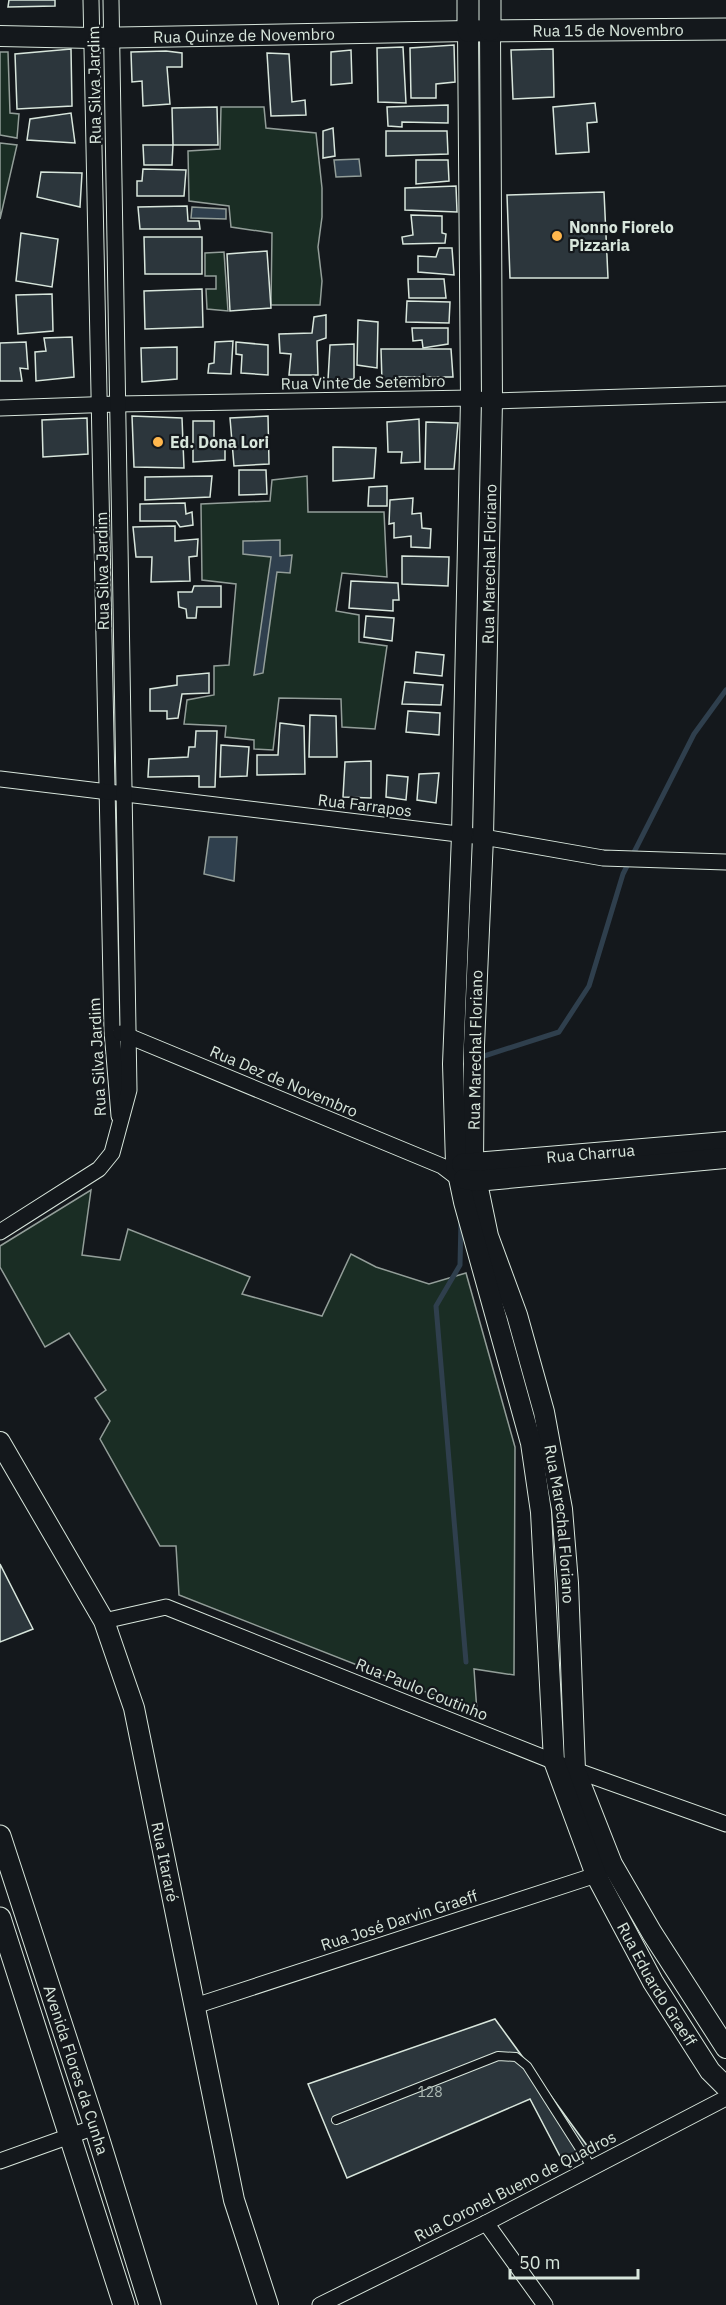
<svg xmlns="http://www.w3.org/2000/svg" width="726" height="2305" viewBox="0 0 726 2305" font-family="'IBM Plex Sans',sans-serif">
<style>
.green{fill:#1a2d24;stroke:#939e99;stroke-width:1.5}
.water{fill:#2f3f4d;stroke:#939e99;stroke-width:1.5}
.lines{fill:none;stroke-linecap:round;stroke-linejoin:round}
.stream{stroke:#2f3f4d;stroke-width:5}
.building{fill:#2c363c;stroke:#d8e6dc;stroke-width:1.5}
.service-casing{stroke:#d8e6dc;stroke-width:10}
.minor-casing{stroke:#d8e6dc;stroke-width:17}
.tertiary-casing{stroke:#d8e6dc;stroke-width:22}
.secondary-casing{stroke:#d8e6dc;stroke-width:23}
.service{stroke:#14181c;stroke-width:8}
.minor{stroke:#14181c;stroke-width:15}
.tertiary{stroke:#14181c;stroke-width:20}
.secondary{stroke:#14181c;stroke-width:21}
.poi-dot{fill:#ffb74d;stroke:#14181c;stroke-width:2}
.labels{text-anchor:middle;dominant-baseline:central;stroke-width:4.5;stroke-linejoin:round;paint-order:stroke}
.number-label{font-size:14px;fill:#adbab4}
.street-label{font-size:16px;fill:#d8e6dc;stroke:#14181c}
.poi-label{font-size:16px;font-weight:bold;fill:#d8e6dc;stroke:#14181c;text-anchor:start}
</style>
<rect width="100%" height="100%" fill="#14181c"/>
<g class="green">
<polygon points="0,52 8,52 10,113 19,114 17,138 0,135"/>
<polygon points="221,107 264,107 266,128 316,133 322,188 322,217 318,247 322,281 320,305 271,305 272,233 231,227 229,206 189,201 188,151 220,149"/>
<polygon points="0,143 17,145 0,219"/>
<polygon points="224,252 228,311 207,309 206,289 216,289 216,276 205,276 205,253"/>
<polygon points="307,476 308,512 384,512 387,577 342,573 336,611 359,615 359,642 387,646 375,729 342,727 341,699 279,698 273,750 254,749 254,740 225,737 226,726 184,724 187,700 214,695 214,666 229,665 236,584 202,580 201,504 270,501 272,480"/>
<polygon points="91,1190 82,1255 120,1260 128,1229 250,1277 242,1294 322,1316 351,1254 376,1267 429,1284 466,1273 515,1447 514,1675 474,1669 477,1712 179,1595 176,1546 160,1546 100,1439 110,1421 95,1398 106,1390 69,1333 45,1347 0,1267 0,1246"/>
</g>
<g class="water">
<polygon points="359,159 361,176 336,177 334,160"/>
<polygon points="192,207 226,209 226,219 191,218"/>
<polygon points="280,540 280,556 292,555 290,573 277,572 263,673 254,675 271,557 243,554 243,541"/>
<polygon points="209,837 237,837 234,881 204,874"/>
</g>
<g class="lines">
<g class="stream">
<polyline points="478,1058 559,1032 589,986 623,874 694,734 726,690"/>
<polyline points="461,1219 460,1265 436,1306 466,1662"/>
</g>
</g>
<g class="building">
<polygon points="9,0 55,0 55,6 8,7"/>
<polygon points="454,45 455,82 436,84 436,98 411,98 410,48"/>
<polygon points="403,47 406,103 378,102 377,48"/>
<polygon points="71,49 72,106 17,109 15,54"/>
<polygon points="553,49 554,97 513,99 511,50"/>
<polygon points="351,50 352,83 331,85 331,52"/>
<polygon points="166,51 182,53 182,67 167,67 170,104 143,106 142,81 132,82 131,52"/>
<polygon points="267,53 289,54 292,102 305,100 306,115 271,116"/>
<polygon points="595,103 597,122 587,123 589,152 556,154 553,107"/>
<polygon points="448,105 448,123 402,122 402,127 388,126 387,107"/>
<polygon points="217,107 218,145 173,145 172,108"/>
<polygon points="71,113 75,143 27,140 30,119"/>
<polygon points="333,128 335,156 323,158 323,131"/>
<polygon points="386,131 447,131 448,154 386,156"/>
<polygon points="143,145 173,145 172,165 144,165"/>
<polygon points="416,160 448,160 449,181 416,184"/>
<polygon points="143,169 186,170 184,196 137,196 137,181 142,181"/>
<polygon points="41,172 82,173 80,207 37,197"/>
<polygon points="456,186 457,212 405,210 405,188"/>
<polygon points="604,192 608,278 510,278 507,195"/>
<polygon points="187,206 188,221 199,221 200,229 140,229 138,207"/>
<polygon points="411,215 442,216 442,233 446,234 445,243 403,244 402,237 413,235"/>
<polygon points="21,233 58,239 52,287 16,281"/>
<polygon points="144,237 202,237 202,274 145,274"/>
<polygon points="439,248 452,248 454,275 418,272 418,256 436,257"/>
<polygon points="267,251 271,308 230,311 227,254"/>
<polygon points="408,279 444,279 446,298 409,298"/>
<polygon points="202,289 203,327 145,329 144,291"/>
<polygon points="52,294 53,331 18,334 16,295"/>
<polygon points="407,301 450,302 449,323 406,322"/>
<polygon points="326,315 326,338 317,341 318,375 289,375 291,354 280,353 279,334 312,333 314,317"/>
<polygon points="358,320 378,322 377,368 357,365"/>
<polygon points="412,328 448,328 448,344 423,348 422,340 413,341"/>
<polygon points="72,337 74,377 36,381 35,352 46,351 44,338"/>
<polygon points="233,341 231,374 208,373 209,364 214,363 215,342"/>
<polygon points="26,342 28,369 20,368 22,381 0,381 0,343"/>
<polygon points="236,342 268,345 268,375 241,373 242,355 236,354"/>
<polygon points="354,344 354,379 328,380 330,345"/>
<polygon points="177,347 177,379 142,382 141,348"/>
<polygon points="381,349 451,349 453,377 399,377 399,383 382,382"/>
<polygon points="132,416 182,418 184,468 134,467"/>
<polygon points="268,416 269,464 234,466 230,418"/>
<polygon points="87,418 88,454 43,457 42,420"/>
<polygon points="419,419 420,462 401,463 402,452 388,452 387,422"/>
<polygon points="193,421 214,421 214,441 225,441 225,460 193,462"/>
<polygon points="426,422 458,423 454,469 425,469"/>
<polygon points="333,447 376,448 374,478 333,481"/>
<polygon points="239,470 266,470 267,494 239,495"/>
<polygon points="212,476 210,497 145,500 145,477"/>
<polygon points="387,486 387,506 368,506 369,487"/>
<polygon points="413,498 412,514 421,513 422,528 431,529 430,548 411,547 411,536 394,538 394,523 389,524 390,500"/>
<polygon points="185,503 186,514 192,512 193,525 180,527 176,521 140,521 140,504"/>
<polygon points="175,526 175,541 198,539 197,556 189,557 190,581 151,582 152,557 136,557 133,527"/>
<polygon points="402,556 449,557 448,586 402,584"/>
<polygon points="351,581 398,583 399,600 393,600 393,611 349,608"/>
<polygon points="194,586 221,586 221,607 197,607 196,618 187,618 186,609 179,607 178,592 192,592"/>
<polygon points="366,616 394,618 392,641 364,637"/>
<polygon points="416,652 444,655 442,676 414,673"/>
<polygon points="209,673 209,693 182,694 178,718 167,719 167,711 150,711 150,689 177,685 177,676"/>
<polygon points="405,682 443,685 441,705 402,704"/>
<polygon points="408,711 440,713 439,735 406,732"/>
<polygon points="310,715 336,716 337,757 309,757"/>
<polygon points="280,723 304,726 305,774 257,775 257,755 278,755"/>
<polygon points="196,731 217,731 215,787 199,787 199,776 148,777 149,759 188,757 189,747 195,747"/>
<polygon points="221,745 249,747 247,776 220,777"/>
<polygon points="371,761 371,798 343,797 345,762"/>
<polygon points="439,773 436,803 417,800 419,774"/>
<polygon points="387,775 408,777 406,800 386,797"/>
<polygon points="0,1564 33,1629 0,1642"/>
<polygon points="495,2019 588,2147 562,2160 530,2099 347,2178 308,2084"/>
</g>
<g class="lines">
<defs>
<polyline id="service" points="336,2120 498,2056 516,2057 527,2066 592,2168"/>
<g id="minor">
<polyline points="91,0 112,1031 119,1116"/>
<polyline points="0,408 117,404 471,398 492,401 726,394"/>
<polyline points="0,779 483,837 603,858 726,862"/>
<polyline points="121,1033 442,1166 459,1179"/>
<polyline points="0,1232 99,1169 112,1153 129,1090 111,0"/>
<polyline points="104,1621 166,1607 575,1770 726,1824"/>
<polyline points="195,2006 596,1875 604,1869"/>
<polyline points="0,2161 95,2127"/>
<polyline points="486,2223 545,2305"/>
<polyline points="320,2305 486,2223 726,2098"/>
</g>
<g id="tertiary">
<path id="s1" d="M490 30 492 401 483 837 474 1045 473 1164 488 1236 517 1315 544 1412 562 1509 568 1583 575 1770 612 1864 652 1933 726 2048"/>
<path id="s2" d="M0 36 91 38 468 31 471 398 462 835 453 1064 456 1164 464 1202 531 1443 541 1512 554 1761 596 1875 653 1982 710 2071 726 2087"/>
<path id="s3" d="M462 1164 726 1142"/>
<polyline points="464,1179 476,1181 726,1158"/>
<path id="s4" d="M0 1442 104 1621 134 1708 234 2200 268 2305"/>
</g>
<g id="secondary">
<path id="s5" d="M468 0V31L726 29"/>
<polyline points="490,0 490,30"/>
<path id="s6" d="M0 1836 95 2127 150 2305"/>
<polyline points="0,1918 124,2305"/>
</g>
</defs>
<use href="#service" class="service-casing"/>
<use href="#minor" class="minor-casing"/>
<use href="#tertiary" class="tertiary-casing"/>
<use href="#secondary" class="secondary-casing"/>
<use href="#service" class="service"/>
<use href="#minor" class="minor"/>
<use href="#tertiary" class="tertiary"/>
<use href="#secondary" class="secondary"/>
</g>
<g class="poi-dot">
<circle cx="557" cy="236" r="6"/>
<circle cx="158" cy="442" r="6"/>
</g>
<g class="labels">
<g class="number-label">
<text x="430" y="2092">128</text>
</g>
<g class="street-label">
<text stroke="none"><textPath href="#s5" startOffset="171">Rua 15 de Novembro</textPath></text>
<text stroke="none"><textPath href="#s2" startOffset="244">Rua Quinze de Novembro</textPath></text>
<text transform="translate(94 85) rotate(-91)">Rua Silva Jardim</text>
<text transform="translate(363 382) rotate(-1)">Rua Vinte de Setembro</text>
<text transform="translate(489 564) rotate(-89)">Rua Marechal Floriano</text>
<text transform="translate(102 571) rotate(-91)">Rua Silva Jardim</text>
<text transform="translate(365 805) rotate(7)">Rua Farrapos</text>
<text transform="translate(475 1050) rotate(-89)">Rua Marechal Floriano</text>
<text transform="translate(97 1057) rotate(-93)">Rua Silva Jardim</text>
<text transform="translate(284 1081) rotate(23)">Rua Dez de Novembro</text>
<text stroke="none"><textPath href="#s3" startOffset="129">Rua Charrua</textPath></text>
<text stroke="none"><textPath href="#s1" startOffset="1506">Rua Marechal Floriano</textPath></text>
<text transform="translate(422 1689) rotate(22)">Rua Paulo Coutinho</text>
<text stroke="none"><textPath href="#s4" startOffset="456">Rua Itararé</textPath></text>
<text transform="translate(399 1920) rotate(-18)">Rua José Darvin Graeff</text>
<text stroke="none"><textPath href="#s2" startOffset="2456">Rua Eduardo Graeff</textPath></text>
<text stroke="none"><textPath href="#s6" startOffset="246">Avenida Flores da Cunha</textPath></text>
<text transform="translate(515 2186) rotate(-27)">Rua Coronel Bueno de Quadros</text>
</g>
<g class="poi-label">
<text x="569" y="227">Nonno Fiorelo<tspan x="569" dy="18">Pizzaria</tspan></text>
<text x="170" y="442">Ed. Dona Lori</text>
</g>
</g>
<path d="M510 2269v9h128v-9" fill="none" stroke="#d8e6dc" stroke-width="3"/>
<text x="519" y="2269" font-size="18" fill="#d8e6dc" stroke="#14181c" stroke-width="4.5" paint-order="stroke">50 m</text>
</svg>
